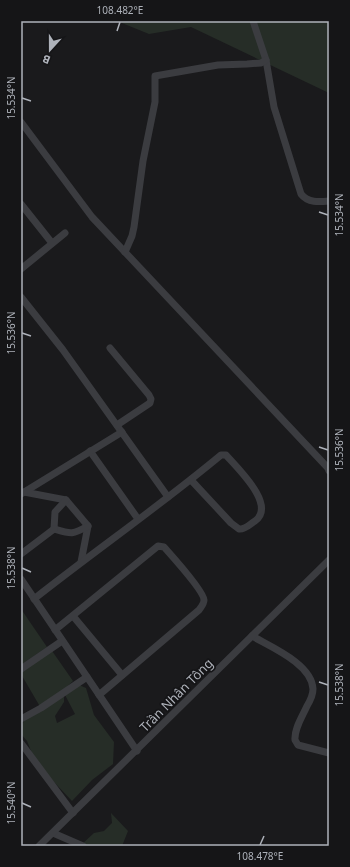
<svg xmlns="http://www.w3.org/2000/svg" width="350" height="867" viewBox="0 0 350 867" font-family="'Noto Sans',sans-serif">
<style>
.green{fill:#262d27}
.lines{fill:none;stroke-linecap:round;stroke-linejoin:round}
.minor{stroke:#3b3c40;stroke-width:7}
.ticks{fill:none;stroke:#aeb2ba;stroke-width:1.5}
.labels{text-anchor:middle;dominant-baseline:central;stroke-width:3.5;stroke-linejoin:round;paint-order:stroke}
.street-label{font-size:13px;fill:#aeb2ba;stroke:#151517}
.neatline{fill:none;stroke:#aeb2ba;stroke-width:1.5}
.ticks-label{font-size:10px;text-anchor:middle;fill:#aeb2ba}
</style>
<rect width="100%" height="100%" fill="#1a1a1c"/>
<g class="green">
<polygon points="117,21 329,21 329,93 191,27 149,34"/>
<polygon points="21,609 47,647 21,665"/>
<path d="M50 648 73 681 49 704 64 692V702L55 716 57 723 75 714 65 695 79 685 86 688 94 715 114 742 113 764 92 780 72 801 36 763 27 741 21 734C21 719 29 714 42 710L21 674V672Z"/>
<polygon points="111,813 128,831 122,846 80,846 94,833 104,831 112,823"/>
</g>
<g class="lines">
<g class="minor">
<path d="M253 21 266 60 274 107 301 194C308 203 319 202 329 201"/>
<polyline points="21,122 92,217 328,468 329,471"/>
<polyline points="21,204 52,243"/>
<polyline points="125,252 132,236 134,227 143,161 155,102 155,76 218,65 247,64 261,63 266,60"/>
<polyline points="21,269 65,233"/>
<polyline points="21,297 63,350 168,497"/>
<polyline points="110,348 149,395 151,399 150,403 117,425"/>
<polyline points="90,451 138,519"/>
<polyline points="24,492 66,500 88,526 81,562"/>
<polyline points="21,494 122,432"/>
<path d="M54 529C71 534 72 535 88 526"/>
<polyline points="54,529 55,512 66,500"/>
<polyline points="21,554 54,529"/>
<polyline points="21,579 137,751"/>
<path d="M34 599C96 550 161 505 221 455H226C237 468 277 505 255 521 250 524 245 530 239 529L231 523 191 480"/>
<polyline points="73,616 122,675"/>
<path d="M55 630 158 546 164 547C171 555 204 591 204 600 204 604 201 607 199 610L99 695"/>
<path d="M252 636C271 647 312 664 313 689 313 695 310 701 307 706 302 717 294 729 295 740L298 745 329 753"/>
<polyline points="21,669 62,641"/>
<polyline points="21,719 41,708 87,677"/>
<polyline points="21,743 73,813"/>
<polyline points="53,833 83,846"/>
<polyline points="39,846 329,560"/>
</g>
</g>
<path class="ticks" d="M117 31 120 22M22 98 31 101M319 212 328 215M22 333 31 336M319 447 328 450M22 568 31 572M319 682 328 685M22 803 31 807M260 845 264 836"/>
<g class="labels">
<g class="street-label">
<text transform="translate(176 695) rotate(-45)">Trần Nhân Tông</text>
</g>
</g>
<rect width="350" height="867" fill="none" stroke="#151517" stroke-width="44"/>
<g transform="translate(50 50) rotate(201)" stroke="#151517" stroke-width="3" paint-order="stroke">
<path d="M0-3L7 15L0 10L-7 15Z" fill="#aeb2ba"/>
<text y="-6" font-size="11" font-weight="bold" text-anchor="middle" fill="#aeb2ba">B</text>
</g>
<rect x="22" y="22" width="306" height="823" class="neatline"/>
<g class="ticks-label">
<text x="120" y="14">108.482°E</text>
<text transform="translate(11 98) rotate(-90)" y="4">15.534°N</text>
<text transform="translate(339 215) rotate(-90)" y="4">15.534°N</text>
<text transform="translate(11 333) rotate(-90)" y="4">15.536°N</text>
<text transform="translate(339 450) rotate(-90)" y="4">15.536°N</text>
<text transform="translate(11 568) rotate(-90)" y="4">15.538°N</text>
<text transform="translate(339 685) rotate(-90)" y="4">15.538°N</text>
<text transform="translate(11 803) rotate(-90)" y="4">15.540°N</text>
<text x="260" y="860">108.478°E</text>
</g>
</svg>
